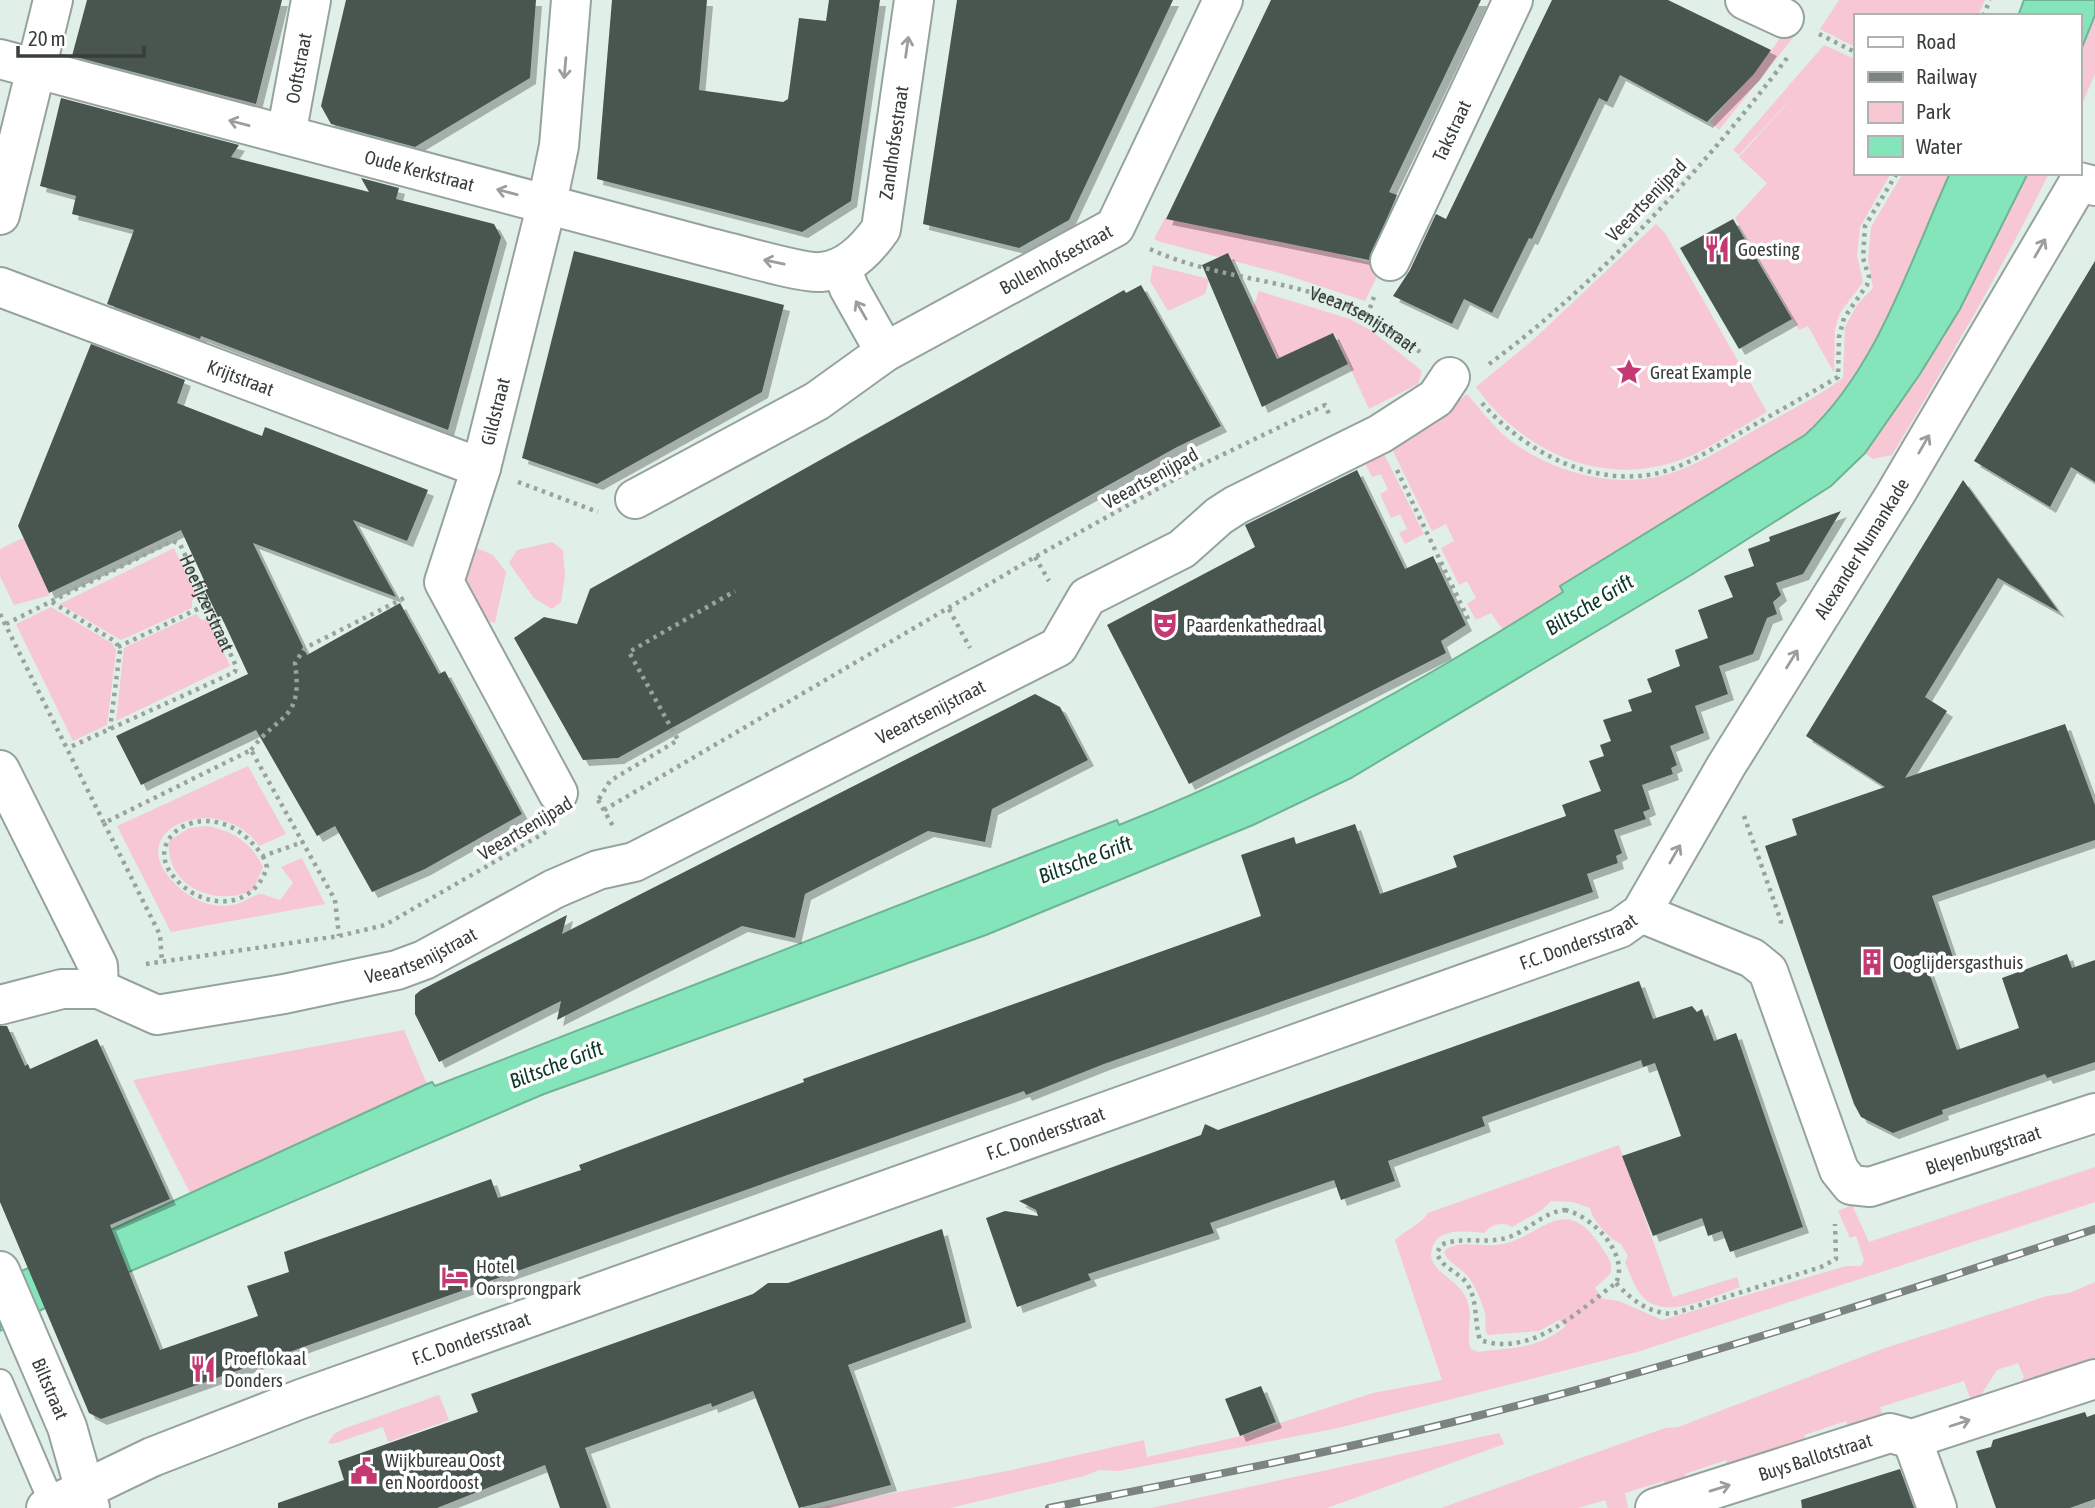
<svg xmlns="http://www.w3.org/2000/svg" width="2095" height="1508" viewBox="0 0 2095 1508" font-family="'Asap Condensed',sans-serif">
<style>
.green{fill:#f7c7d4}
.water{fill:#85e5ba;stroke:#6eb394;stroke-width:2}
.building{fill:#4a5650;filter:url(#shadow)}
.lines{fill:none;stroke-linecap:round;stroke-linejoin:round}
.service-casing{stroke:#96a39c;stroke-width:28}
.minor-casing{stroke:#96a39c;stroke-width:42}
.tertiary-casing{stroke:#96a39c;stroke-width:42}
.path{stroke:#98a39e;stroke-width:4.5;stroke-dasharray:3.5 5;stroke-linecap:butt}
.service{stroke:#fff;stroke-width:24}
.minor{stroke:#fff;stroke-width:38}
.tertiary{stroke:#fff;stroke-width:38}
.rail-casing{stroke:#7b8480;stroke-width:8}
.rail{stroke:#fff;stroke-width:5;stroke-dasharray:16;stroke-linecap:butt}
.oneway{stroke:#9c9e9d}
.labels{text-anchor:middle;dominant-baseline:central;stroke-width:7;stroke-linejoin:round;paint-order:stroke}
.street-label{font-size:19px;fill:#383e3b;stroke:#fff}
.poi-label{font-size:19px;fill:#383e3b;stroke:#fff;text-anchor:start}
.water-label{font-size:21px;font-style:italic;fill:#0b3726;stroke:#fff}
</style>
<defs>
<filter id="shadow"><feDropShadow dx="6" dy="6" stdDeviation="0" flood-color="#0004"/></filter>
</defs>
<rect width="100%" height="100%" fill="#e0efe8"/>
<g class="green">
<polygon points="1839,0 1985,0 1978,16 1855,16 1855,47 1820,29"/>
<polygon points="2095,15 2095,74 2079,111 2079,55"/>
<polygon points="1786,28 1796,34 1719,130 1710,122 1774,47"/>
<polygon points="1824,45 1855,59 1855,173 1891,173 1860,227 1857,256 1863,282 1840,313 1835,329 1834,373 1808,326 1799,330 1735,218 1767,183 1739,157 1804,85 1739,155 1733,150"/>
<path d="M1903 173H1950C1910 261 1877 370 1805 436L1561 586 1563 592 1503 630 1491 613 1476 620 1467 604 1476 598 1467 581 1459 585 1441 548 1454 541 1446 524 1432 531 1391 447 1413 435 1467 394C1480 409 1492 425 1507 438 1550 472 1616 490 1669 474 1699 464 1728 446 1755 430 1785 413 1816 398 1843 378L1845 327 1857 305 1873 288 1868 259 1871 227Z"/>
<path d="M2028 173H2049C2002 270 1947 362 1892 455L1873 459 1865 453 1960 309Z"/>
<polygon points="1165,218 1332,252 1382,266 1365,301 1283,274 1161,242 1154,239"/>
<path d="M1656 224 1665 233 1767 412C1740 427 1712 448 1683 459 1603 489 1524 453 1476 387L1533 340Z"/>
<polygon points="1153,265 1209,279 1205,294 1168,311 1150,281"/>
<polygon points="1259,291 1350,319 1372,331 1422,371 1418,384 1369,409 1334,333 1278,359 1253,308"/>
<polygon points="1383,452 1424,534 1405,544 1399,533 1407,529 1400,514 1391,518 1380,494 1388,490 1381,474 1372,477 1364,461"/>
<polygon points="23,538 50,595 14,605 0,576 0,549"/>
<polygon points="552,542 563,550 565,576 561,602 552,609 534,598 509,563 517,550"/>
<polygon points="474,547 493,555 506,572 495,623 480,619 461,581"/>
<polygon points="174,548 197,596 192,600 192,608 121,640 60,604"/>
<polygon points="51,607 113,644 116,651 107,725 73,741 16,624"/>
<polygon points="196,614 202,620 208,619 230,666 116,721 124,648"/>
<path d="M248 766 286 834 259 846C223 793 131 824 166 873 182 896 212 913 240 903 246 901 253 895 260 894 265 894 275 899 280 900L293 883 281 867 302 858 325 904 171 932 117 826Z"/>
<path d="M207 826C233 831 251 842 263 867L253 890C215 908 165 886 169 841L189 828Z"/>
<polygon points="404,1030 427,1084 190,1193 133,1080"/>
<path d="M1619 1145 1673 1297 1737 1277 1740 1287C1713 1296 1665 1322 1642 1296 1634 1287 1630 1273 1625 1262L1628 1256 1621 1244C1610 1240 1592 1220 1590 1208L1573 1202 1551 1201 1542 1210 1512 1227C1505 1221 1489 1224 1485 1233 1467 1232 1438 1226 1432 1249 1430 1254 1431 1259 1434 1264 1444 1279 1460 1282 1467 1300 1474 1318 1465 1336 1471 1349L1478 1352C1515 1347 1536 1350 1566 1326L1559 1320 1539 1331 1488 1335C1483 1328 1487 1321 1485 1313 1482 1302 1477 1290 1471 1281 1465 1269 1447 1263 1444 1252 1455 1239 1480 1247 1496 1245 1540 1241 1562 1189 1600 1245 1606 1254 1614 1263 1610 1274L1595 1288 1603 1299 1619 1301 1662 1320 1846 1266H1861L1864 1260 1856 1236 1850 1238 1838 1211 1852 1205 1869 1242 2095 1167V1202L1637 1352 1338 1428 1119 1471 1099 1470 1084 1476 950 1508H816L1012 1470 1144 1440 1147 1457 1237 1437 1373 1393 1442 1380 1395 1240C1406 1230 1421 1224 1428 1213Z"/>
<polygon points="2095,1282 2095,1359 2085,1372 2018,1386 2024,1377 2018,1363 1997,1370 1973,1407 1964,1381 1880,1407 1886,1425 1851,1435 1846,1421 1804,1435 1809,1449 1731,1475 1726,1460 1685,1474 1689,1489 1669,1495 1664,1481 1625,1493 1628,1508 1608,1508 1605,1500 1578,1508 1441,1508 1665,1428 1678,1427 1885,1348 2047,1296 2069,1293"/>
<polygon points="439,1395 449,1420 388,1442 383,1427 333,1444 328,1443 334,1434 343,1429"/>
<polygon points="1499,1433 1504,1444 1327,1508 1151,1508"/>
</g>
<g class="water">
<polygon points="2024,0 2095,0 2095,15 2079,55 2079,16 2018,16"/>
<path d="M1950 173H2028L1960 309 1920 374 1865 453 1831 486 1691 575 1351 778 1253 825 986 935 544 1094 47 1307 0 1331V1281L427 1084 432 1082 435 1086 1117 820 1119 825C1276 763 1421 683 1563 592L1560 586 1805 435C1877 370 1910 261 1950 173Z"/>
</g>
<g class="building">
<polygon points="87,0 282,0 256,104 72,56"/>
<polygon points="346,0 536,0 530,78 415,147 331,124 321,106"/>
<polygon points="612,0 707,0 699,90 783,102 788,99 799,18 826,21 829,0 880,0 851,201 802,232 597,179"/>
<polygon points="957,0 1173,0 1069,220 1019,248 923,224"/>
<polygon points="1271,0 1481,0 1389,192 1397,195 1369,260 1166,219"/>
<polygon points="1552,0 1668,0 1771,50 1754,74 1707,122 1620,75 1607,102 1599,98 1532,239 1529,238 1492,313 1464,299 1452,324 1393,296 1410,270 1436,214 1446,219"/>
<polygon points="61,98 239,145 231,157 369,192 361,178 399,188 396,199 494,224 501,237 448,430 201,336 200,339 107,304 134,230 72,214 76,196 40,186"/>
<polygon points="1733,219 1792,319 1739,349 1680,248"/>
<polygon points="574,251 784,305 762,392 597,484 522,458"/>
<polygon points="1228,253 1277,359 1333,333 1348,364 1262,407 1202,265"/>
<polygon points="2095,261 2095,482 2071,467 2050,507 1974,461"/>
<polygon points="1141,285 1221,426 1177,447 618,758 583,760 514,638 544,617 577,624 590,589 1124,290 1126,293"/>
<polygon points="91,344 185,380 177,403 262,436 265,427 428,490 407,541 353,520 396,597 253,543 307,655 400,603 439,674 445,671 522,814 425,869 372,892 335,826 317,836 256,730 141,785 116,736 248,674 221,616 218,617 205,590 208,589 181,530 49,593 18,526"/>
<polygon points="1357,470 1405,569 1433,556 1466,625 1441,641 1446,653 1189,784 1107,625 1255,547 1245,525"/>
<polygon points="1963,480 2059,612 1998,578 1925,697 1947,711 1905,778 2065,724 2095,805 2095,840 1932,896 1953,957 1927,967 1957,1050 2019,1028 2002,978 2067,954 2072,968 2095,960 2095,1062 2047,1078 2045,1074 1942,1110 1943,1114 1893,1133 1861,1117 1854,1104 1765,846 1797,835 1792,819 1885,787 1806,736"/>
<polygon points="1841,511 1803,574 1776,583 1781,595 1773,602 1777,614 1767,618 1753,654 1719,666 1728,694 1695,706 1704,733 1670,746 1677,765 1671,768 1673,774 1642,785 1650,809 1643,812 1646,819 1614,830 1622,853 1616,856 1618,863 1587,874 1593,892 1104,1064 1026,1095 1024,1091 101,1419 89,1413 0,1202 0,1026 7,1026 25,1066 28,1064 30,1069 97,1039 170,1199 110,1225 160,1350 258,1316 247,1286 289,1272 284,1252 491,1179 498,1198 581,1170 579,1165 804,1082 803,1079 1261,916 1241,855 1294,837 1296,844 1355,824 1380,894 1457,867 1453,856 1566,816 1562,805 1601,791 1589,761 1604,756 1600,745 1611,741 1603,720 1632,711 1628,700 1652,692 1647,679 1680,666 1675,650 1708,638 1698,610 1733,597 1724,576 1754,566 1748,549 1770,541 1769,537"/>
<polygon points="1035,694 1060,707 1088,760 992,809 985,842 928,831 805,894 795,938 742,926 557,1020 561,1001 439,1062 415,1014 415,995 421,990 567,915 562,934"/>
<polygon points="1639,981 1653,1019 1692,1006 1697,1012 1702,1009 1714,1041 1736,1033 1803,1227 1730,1252 1722,1231 1708,1236 1702,1218 1653,1236 1622,1156 1681,1136 1655,1063 1643,1067 1641,1060 1482,1117 1485,1126 1388,1161 1395,1181 1341,1200 1334,1180 1210,1223 1214,1233 1088,1274 1091,1280 1017,1307 986,1218 1005,1211 1038,1216 1036,1210 1019,1201 1201,1135 1205,1124 1218,1130"/>
<polygon points="942,1229 966,1322 848,1365 891,1485 799,1508 753,1391 712,1407 711,1403 585,1448 607,1508 560,1508 545,1465 437,1508 278,1508 278,1503 344,1480 338,1461 478,1412 471,1394 753,1294 768,1283 788,1283"/>
<polygon points="1261,1386 1276,1422 1240,1436 1225,1399"/>
<polygon points="2085,1412 2087,1417 2095,1414 2095,1499 2070,1508 1996,1508 1976,1451 1991,1447 1993,1440"/>
<polygon points="1900,1469 1914,1508 1802,1508 1801,1500"/>
</g>
<g class="lines">
<defs>
<polyline id="service" points="0,1382 54,1508"/>
<g id="minor">
<polyline points="1745,0 1784,18"/>
<path id="s3" d="M0 59 711 248C734 253 802 274 821 272 847 270 867 249 881 229L914 0"/>
<path id="s4" d="M286 135 311 0"/>
<polyline points="0,215 53,0"/>
<path id="s5" d="M1390 261 1513 0"/>
<polyline points="841,267 849,288 885,352"/>
<path id="s6" d="M0 287 481 468"/>
<path id="s7" d="M635 499 817 401 885 352 1115 227 1223 0"/>
<polyline points="0,770 98,966 99,989"/>
<path id="s8" d="M558 793 444 582 481 468 547 203 559 146 571 0"/>
<path id="s9" d="M1641 913 1752 958 1768 971 1839 1170 1851 1185 1870 1187 2095 1113"/>
<path id="s10" d="M0 1005 62 989H99L157 1015 284 994 397 970 424 960 554 889 598 870 634 862 1058 647 1087 597 1182 549 1219 516 1236 505 1380 434 1436 398 1450 377"/>
<polyline points="1912,1439 1937,1508"/>
<path id="s11" d="M46 1508 152 1457 301 1399 1620 928 1641 913 1726 766 1896 493 2079 182 2095 186"/>
<path id="s12" d="M1655 1508 1890 1433 1912 1439 2095 1379"/>
</g>
<g id="tertiary">
<path id="s13" d="M0 1271 67 1427 90 1508"/>
</g>
</defs>
<use href="#service" class="service-casing"/>
<use href="#minor" class="minor-casing"/>
<use href="#tertiary" class="tertiary-casing"/>
<g class="path">
<polyline points="1983,16 1990,0"/>
<polyline points="1819,34 1855,52"/>
<path id="s1" d="M1150 249C1208 276 1273 278 1332 299 1363 310 1394 332 1420 352"/>
<polyline points="1367,316 1374,297"/>
<path d="M1489 364C1595 287 1709 162 1787 58"/>
<path d="M1482 403C1522 449 1585 484 1648 475 1682 470 1711 449 1740 433 1773 414 1806 396 1838 377L1839 337 1844 318 1867 285 1869 277 1863 258 1865 226 1897 173"/>
<polyline points="1397,470 1469,621"/>
<polyline points="518,482 598,512"/>
<polyline points="1035,557 1049,581"/>
<polyline points="52,602 116,642 120,650 110,729"/>
<polyline points="949,609 970,648"/>
<polyline points="0,614 104,823 251,750 335,900 339,936"/>
<path id="s2" d="M6 624 172 541 180 544 236 666 235 672 68 748"/>
<polyline points="118,647 208,604"/>
<path d="M251 750C280 712 303 721 295 663L305 648 408 596"/>
<polyline points="599,799 610,781 678,740 629,652 735,591"/>
<polyline points="598,800 613,826"/>
<polyline points="604,810 1035,557 1195,468 1325,405 1330,416"/>
<polyline points="1744,816 1781,921 1780,927"/>
<polyline points="104,823 160,935 162,962"/>
<path d="M263 856 267 867C253 912 201 910 174 877 150 850 174 821 206 821 232 822 248 836 263 856L303 842"/>
<polyline points="146,964 339,936 385,925 546,832"/>
<path d="M1565 1210C1591 1215 1630 1254 1616 1283 1578 1311 1532 1358 1480 1340 1474 1321 1478 1303 1468 1285 1460 1272 1442 1269 1437 1253L1441 1245C1461 1236 1484 1244 1506 1238 1527 1232 1543 1212 1565 1210Z"/>
<path d="M1616 1283C1633 1301 1647 1312 1672 1314L1821 1267 1836 1259 1835 1224"/>
</g>
<use href="#service" class="service"/>
<use href="#minor" class="minor"/>
<use href="#tertiary" class="tertiary"/>
<defs>
<path id="rail" d="M1049 1508C1189 1480 1330 1453 1469 1418 1681 1365 1888 1297 2095 1229"/>
</defs>
<use href="#rail" class="rail-casing"/>
<use href="#rail" class="rail"/>
</g>
<defs><path id="oneway-shaft" d="M-6 0H5M1.5-3L5.5 0L1.5 3" fill="none" stroke-width="1.6" stroke-linecap="round" stroke-linejoin="round" transform="scale(1.75)"/></defs>
<g class="oneway">
<use href="#oneway-shaft" transform="translate(907 47) rotate(-82)"/>
<use href="#oneway-shaft" transform="translate(565 68) rotate(95)"/>
<use href="#oneway-shaft" transform="translate(239 123) rotate(-165)"/>
<use href="#oneway-shaft" transform="translate(507 192) rotate(-165)"/>
<use href="#oneway-shaft" transform="translate(2040 248) rotate(-60)"/>
<use href="#oneway-shaft" transform="translate(774 262) rotate(-168)"/>
<use href="#oneway-shaft" transform="translate(861 310) rotate(-120)"/>
<use href="#oneway-shaft" transform="translate(1924 444) rotate(-60)"/>
<use href="#oneway-shaft" transform="translate(1792 659) rotate(-58)"/>
<use href="#oneway-shaft" transform="translate(1675 854) rotate(-60)"/>
<use href="#oneway-shaft" transform="translate(1960 1423) rotate(-18)"/>
<use href="#oneway-shaft" transform="translate(1720 1488) rotate(-17)"/>
</g>
<defs>
<symbol id="restaurant-bare" viewBox="-9 -9 18 18"><path d="M-5-6h1v4h1v-4h1v4h1v-4h1v5L-1.5 .5V6h-2V.5L-5-1ZM5-6V6H3V1.5H1.5Q1.5-4 5-6Z" fill="#c43972" stroke="#fff" stroke-width="2.5" paint-order="stroke"/></symbol>
<symbol id="sight-bare" viewBox="-9 -9 18 18"><path d="M0-6L1.8-2.2L6-1.7L2.9 1.2L3.7 5.4L0 3.3L-3.7 5.4L-2.9 1.2L-6-1.7L-1.8-2.2Z" fill="#c43972" stroke="#fff" stroke-width="2.5" paint-order="stroke"/></symbol>
<symbol id="theatre-bare" viewBox="-9 -9 18 18"><path d="M-5-5.5Q0-4 5-5.5V0Q5 5 0 6Q-5 5-5 0ZM-3.3-2.5H-1v1.5H-3.3ZM1-2.5H3.3v1.5H1ZM-2.8 1Q0 5.5 2.8 1Z" fill="#c43972" stroke="#fff" stroke-width="2.5" paint-order="stroke"/></symbol>
<symbol id="building-bare" viewBox="-9 -9 18 18"><path d="M-4-6H4V6H1V3H-1V6H-4ZM-2.5-4.3h1.7v1.8h-1.7ZM.8-4.3h1.7v1.8H.8ZM-2.5-1h1.7V.8h-1.7ZM.8-1h1.7V.8H.8Z" fill="#c43972" stroke="#fff" stroke-width="2.5" paint-order="stroke"/></symbol>
<symbol id="hotel-bare" viewBox="-9 -9 18 18"><path d="M-6-4.5h1.5V1H6V5H4.5V3h-9V5H-6ZM-4 0a1.8 1.8 0 1 1 3.6 0ZM.5 0V-2.5h3Q6-2.5 6 0Z" fill="#c43972" stroke="#fff" stroke-width="2.5" paint-order="stroke"/></symbol>
<symbol id="civic-bare" viewBox="-9 -9 18 18"><path d="M-.6-6.5H3V-4.5H.6V-3L4-1V1h2V6H-6V1h2V-1L-.6-3ZM-1.2 2.5V6h2.4V2.5Z" fill="#c43972" stroke="#fff" stroke-width="2.5" paint-order="stroke"/></symbol>
</defs>
<g fill-rule="evenodd">
<use href="#restaurant-bare" x="1698" y="230" width="38" height="38"/>
<use href="#sight-bare" x="1610" y="353" width="38" height="38"/>
<use href="#theatre-bare" x="1146" y="606" width="38" height="38"/>
<use href="#building-bare" x="1853" y="943" width="38" height="38"/>
<use href="#hotel-bare" x="436" y="1258" width="38" height="38"/>
<use href="#restaurant-bare" x="184" y="1350" width="38" height="38"/>
<use href="#civic-bare" x="345" y="1452" width="38" height="38"/>
</g>
<g class="labels">
<g class="street-label">
<text stroke="none"><textPath href="#s4" startOffset="68">Ooftstraat</textPath></text>
<text stroke="none"><textPath href="#s5" startOffset="144">Takstraat</textPath></text>
<text stroke="none"><textPath href="#s3" startOffset="1012">Zandhofsestraat</textPath></text>
<text stroke="none"><textPath href="#s3" startOffset="434">Oude Kerkstraat</textPath></text>
<text transform="translate(1646 200) rotate(-46)">Veeartsenijpad</text>
<text stroke="none"><textPath href="#s7" startOffset="485">Bollenhofsestraat</textPath></text>
<text stroke="none"><textPath href="#s1" startOffset="226">Veeartsenijstraat</textPath></text>
<text stroke="none"><textPath href="#s6" startOffset="257">Krijtstraat</textPath></text>
<text stroke="none"><textPath href="#s8" startOffset="418">Gildstraat</textPath></text>
<text transform="translate(1150 478) rotate(-29)">Veeartsenijpad</text>
<text stroke="none"><textPath href="#s11" startOffset="2130">Alexander Numankade</textPath></text>
<text stroke="none"><textPath href="#s2" startOffset="259">Hoefijzerstraat</textPath></text>
<text stroke="none"><textPath href="#s10" startOffset="1003">Veeartsenijstraat</textPath></text>
<text transform="translate(525 828) rotate(-31)">Veeartsenijpad</text>
<text stroke="none"><textPath href="#s11" startOffset="1634">F.C. Dondersstraat</textPath></text>
<text stroke="none"><textPath href="#s10" startOffset="436">Veeartsenijstraat</textPath></text>
<text stroke="none"><textPath href="#s11" startOffset="1068">F.C. Dondersstraat</textPath></text>
<text stroke="none"><textPath href="#s9" startOffset="509">Bleyenburgstraat</textPath></text>
<text stroke="none"><textPath href="#s11" startOffset="458">F.C. Dondersstraat</textPath></text>
<text stroke="none"><textPath href="#s13" startOffset="128">Biltstraat</textPath></text>
<text stroke="none"><textPath href="#s12" startOffset="168">Buys Ballotstraat</textPath></text>
</g>
<g class="poi-label">
<text x="1738" y="249">Goesting</text>
<text x="1650" y="372">Great Example</text>
<text x="1186" y="625">Paardenkathedraal</text>
<text x="1893" y="962">Ooglijdersgasthuis</text>
<text x="476" y="1266">Hotel<tspan x="476" dy="22">Oorsprongpark</tspan></text>
<text x="224" y="1358">Proeflokaal<tspan x="224" dy="22">Donders</tspan></text>
<text x="385" y="1460">Wijkbureau Oost<tspan x="385" dy="22">en Noordoost</tspan></text>
</g>
<g class="water-label">
<text transform="translate(1589 604) rotate(-31)">Biltsche Grift</text>
<text transform="translate(1085 859) rotate(-21)">Biltsche Grift</text>
<text transform="translate(556 1064) rotate(-21)">Biltsche Grift</text>
</g>
</g>
<rect x="1854" y="14" width="228" height="161" fill="#ffffff" stroke="#afb2b1" stroke-width="2"/>
<rect x="1868" y="37" width="35" height="10" fill="#ffffff" stroke="#afb2b1" stroke-width="2"/>
<text x="1916" y="49" font-size="21" fill="#383e3b">Road</text>
<rect x="1868" y="72" width="35" height="10" fill="#7b8480" stroke="#afb2b1" stroke-width="2"/>
<text x="1916" y="84" font-size="21" fill="#383e3b">Railway</text>
<rect x="1868" y="102" width="35" height="21" fill="#f7c7d4" stroke="#afb2b1" stroke-width="2"/>
<text x="1916" y="119" font-size="21" fill="#383e3b">Park</text>
<rect x="1868" y="136" width="35" height="21" fill="#85e5ba" stroke="#afb2b1" stroke-width="2"/>
<text x="1916" y="154" font-size="21" fill="#383e3b">Water</text>
<path d="M18 46v10h126v-10" fill="none" stroke="#383e3b" stroke-width="3.5"/>
<text x="28" y="46" font-size="21" fill="#383e3b" stroke="#ffffff" stroke-width="5" paint-order="stroke">20 m</text>
</svg>
